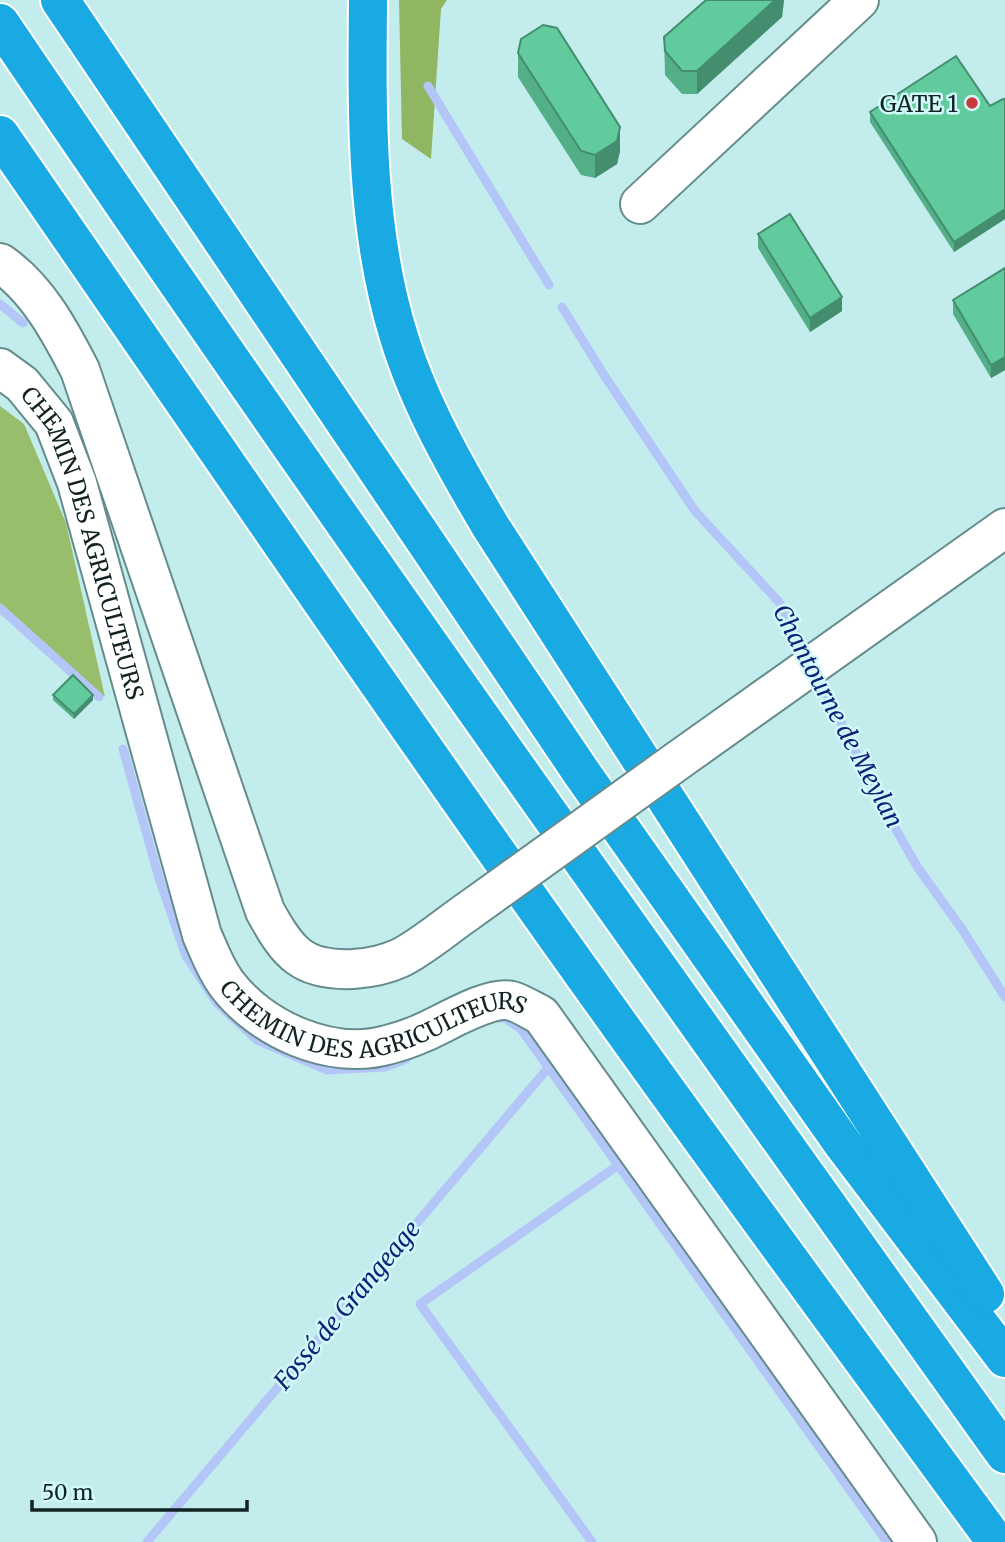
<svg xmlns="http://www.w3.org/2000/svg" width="1005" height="1542" viewBox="0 0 1005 1542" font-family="Merriweather,serif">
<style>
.green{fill:#99be6b}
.forest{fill:#91b662}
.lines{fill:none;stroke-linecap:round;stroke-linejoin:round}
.stream{stroke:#b3c6f7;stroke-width:9}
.minor-casing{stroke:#658c8d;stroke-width:42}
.highway-casing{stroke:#fff;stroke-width:42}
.minor{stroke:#fff;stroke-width:38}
.highway{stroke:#19aae4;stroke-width:38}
.minor-bridge-casing{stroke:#658c8d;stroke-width:42;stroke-linecap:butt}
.minor-bridge{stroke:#fff;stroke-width:38}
.wall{fill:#53af88}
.shaded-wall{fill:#448e6f}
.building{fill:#61cb9e;stroke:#448e6f;stroke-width:2}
.poi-dot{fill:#ca3a3d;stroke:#d0f9fa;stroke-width:2.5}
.labels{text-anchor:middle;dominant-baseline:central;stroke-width:5;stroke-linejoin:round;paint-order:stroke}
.poi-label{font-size:23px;fill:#132323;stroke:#d0f9fa;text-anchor:end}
.street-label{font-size:23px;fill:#132323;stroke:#d0f9fa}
.water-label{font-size:24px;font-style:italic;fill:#101f77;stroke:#d0f9fa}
</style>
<rect width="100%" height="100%" fill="#c3eced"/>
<polygon class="green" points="0,406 24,424 66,523 105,697 0,608"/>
<polygon class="forest" points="399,0 447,0 441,9 431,159 402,139"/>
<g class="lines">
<g class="stream">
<polyline points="428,86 549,285"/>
<polyline points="0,304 23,323"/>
<polyline points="562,307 604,375 695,511 779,602 808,657"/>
<polyline points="0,608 99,697"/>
<polyline points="816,672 883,807 918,868 962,929 1005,997"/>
<polyline points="123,749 159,878 186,956 217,1003 257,1040 327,1070 385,1067 406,1059"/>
<polyline points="498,1018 505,1018 521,1029 887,1542"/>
<polyline points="147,1542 548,1068"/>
<polyline points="592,1542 420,1304 617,1166"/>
</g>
<defs>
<g id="minor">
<polyline points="640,204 859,0"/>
<path d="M0 263C37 288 60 331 80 370L265 911C288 953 302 971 353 969 369 968 385 965 400 958 421 948 448 925 467 912"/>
<path id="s1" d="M0 368 22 384 54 423 77 483 202 935C209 951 215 968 226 983 259 1028 330 1061 387 1045 399 1042 411 1038 422 1033 444 1024 489 995 512 1001 522 1004 532 1011 541 1015L917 1542"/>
<polyline points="680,759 1005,528"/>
</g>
<g id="highway">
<polyline points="60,0 581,772 843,1144 1005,1358"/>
<path d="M368 0C367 112 365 228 399 337 419 403 456 468 491 527L985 1294"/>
<path d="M0 23C327 506 666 979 1005 1454"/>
<path d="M0 135C166 375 330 616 498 854 661 1086 829 1314 996 1542"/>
</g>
</defs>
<use href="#minor" class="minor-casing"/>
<use href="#highway" class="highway-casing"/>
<use href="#minor" class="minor"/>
<use href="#highway" class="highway"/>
<defs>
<polyline id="minor-bridge" points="467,912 680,759"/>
</defs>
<use href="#minor-bridge" class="minor-bridge-casing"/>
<use href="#minor-bridge" class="minor-bridge"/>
</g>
<g class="wall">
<polygon points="784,0 782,17 697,94 682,94 665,75 664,37"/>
<polygon points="518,53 620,151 617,164 595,178 581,175 518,77"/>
<polygon points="1005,98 1005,219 954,252 870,122 870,112 990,106"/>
<polygon points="758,234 842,311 810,332 758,248"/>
<polygon points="1005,268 1005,370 991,378 953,314 953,300"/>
<polygon points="53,695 93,700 74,719 53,700"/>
</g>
<g class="shaded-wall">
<polygon points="775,0 784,0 782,17 697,94 697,71"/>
<polygon points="620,127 620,151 617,164 595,178 595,155"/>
<polygon points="1005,209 1005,219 954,252 954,242"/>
<polygon points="842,297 842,311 810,332 810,318"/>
<polygon points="1005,357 1005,370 991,378 991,365"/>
<polygon points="93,695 93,700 74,719 74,714"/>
</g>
<g class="building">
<polygon points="706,0 775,0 697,71 682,71 665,51 664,37"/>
<polygon points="543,25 557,28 620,127 617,141 595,155 581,151 518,53 521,39"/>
<polygon points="956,56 990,106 1003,99 1005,99 1005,209 954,242 870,112"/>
<polygon points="790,214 842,297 810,318 758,234"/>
<polygon points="1005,268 1005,357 991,365 953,300"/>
<polygon points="73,675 93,695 74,714 53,695"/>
</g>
<circle class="poi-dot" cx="972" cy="103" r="7"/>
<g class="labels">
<g class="poi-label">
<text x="958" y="103">GATE 1</text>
</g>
<g class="street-label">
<text stroke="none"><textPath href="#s1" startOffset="200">CHEMIN DES AGRICULTEURS</textPath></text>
<text stroke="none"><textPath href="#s1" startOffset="830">CHEMIN DES AGRICULTEURS</textPath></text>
</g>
<g class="water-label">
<text transform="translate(838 716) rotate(62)">Chantourne de Meylan</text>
<text transform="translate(347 1305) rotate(-50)">Fossé de Grangeage</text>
</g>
</g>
<path d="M32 1500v10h215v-10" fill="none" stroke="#132323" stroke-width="3.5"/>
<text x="42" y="1500" font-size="21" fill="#132323" stroke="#d0f9fa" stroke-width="5" paint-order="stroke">50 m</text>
</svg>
